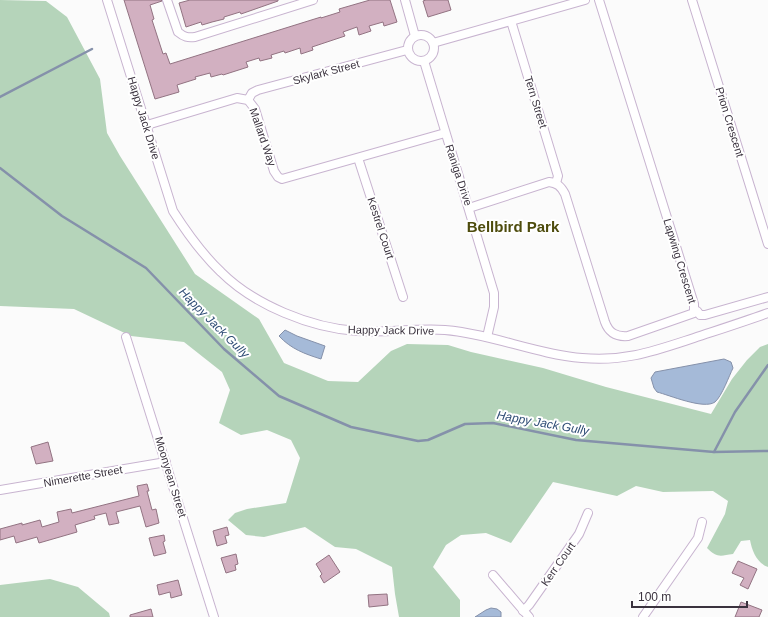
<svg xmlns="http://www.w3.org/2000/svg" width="768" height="617" viewBox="0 0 768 617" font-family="Arial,sans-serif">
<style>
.forest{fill:#b5d4ba}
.water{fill:#a5bad8;stroke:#8591aa}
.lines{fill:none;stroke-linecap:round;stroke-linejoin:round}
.stream{stroke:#8591aa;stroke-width:2.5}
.building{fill:#d2b0c1;stroke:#927382}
.street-casing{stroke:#c8b4d0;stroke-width:10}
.street{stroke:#fff;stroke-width:8}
.labels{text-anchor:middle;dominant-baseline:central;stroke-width:4;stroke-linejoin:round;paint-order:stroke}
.street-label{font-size:11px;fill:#3a323e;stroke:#fff}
.water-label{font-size:12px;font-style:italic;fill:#2d4b74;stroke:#fff}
.district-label{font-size:15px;font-weight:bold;fill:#4e4c0d;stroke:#fff}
</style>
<rect width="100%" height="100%" fill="#fbfbfb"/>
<g class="forest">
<path d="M0 0 46 1 67 17 100 79 107 133 120 156 195 274 259 319 284 363 328 381 358 382 391 351 407 344 448 345 471 352 543 368 606 387 711 414 732 379 747 360 760 347 768 344V567C757 563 752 551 750 540L741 541 733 554C720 556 717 558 707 548L725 514 728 501 713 491 663 492 636 486 617 496 553 482 511 543 486 533 461 535 446 545 433 567 460 600V617H399L395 594 392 567 356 549 335 547 305 527 264 537 246 535 228 520 235 513 247 509 286 503 300 458 291 440 267 430 241 435 219 423 230 390 222 372 184 342 131 336 74 309 0 306Z"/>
<polygon points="50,579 78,587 109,613 110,617 0,617 0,585"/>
</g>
<g class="water">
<path d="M285 330 297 336 325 346 321 359C305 354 291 349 279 336Z"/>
<path d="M724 359 731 362 733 368C729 376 722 396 715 402 704 410 669 395 657 392L654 388 651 378 655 372Z"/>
<polygon points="491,608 497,609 501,612 501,617 475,617 486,610"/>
</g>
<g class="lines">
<g class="stream">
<polyline points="0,97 92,49"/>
<polyline points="0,168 62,216 146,268 224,349 279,396 351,427 418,441 428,440 465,424 493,423 576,440 714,452 768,451"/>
<polyline points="714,452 735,412 768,365"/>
</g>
</g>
<g class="building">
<polygon points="124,0 161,0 162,1 150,5 154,19 152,20 163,54 166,53 170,64 321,17 321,18 340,12 339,9 370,0 390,0 397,22 384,26 383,22 369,26 371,31 359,35 357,27 343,32 345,36 312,47 313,50 301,54 300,48 285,53 284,51 271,55 272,58 260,61 259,58 246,62 248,67 223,75 222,74 211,77 210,73 195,77 196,79 177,85 179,92 155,99"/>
<polygon points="190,0 278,0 278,1 241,14 240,12 224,17 224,19 212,22 202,25 201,22 186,27 179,3"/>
<polygon points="426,0 448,0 451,10 428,17 423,1"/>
<polygon points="48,442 53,461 36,464 31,447"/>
<polygon points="147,484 149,491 147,491 152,510 156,509 159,523 146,527 140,506 116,512 119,523 109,525 106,513 94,516 95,519 75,525 77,532 39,543 37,537 16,543 14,536 0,540 0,529 22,523 22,525 40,520 42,527 59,522 57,512 71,509 72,513 139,496 137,486"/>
<polygon points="227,527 229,535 225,536 227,543 217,546 213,531"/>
<polygon points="164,535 165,541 163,542 166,553 154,556 149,538"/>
<polygon points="236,554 238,564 235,565 236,570 226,573 221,558"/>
<polygon points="329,555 340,572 324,583 320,576 322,574 316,564"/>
<polygon points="738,561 757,569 748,589 740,585 744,578 732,573"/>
<polygon points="178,580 182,595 171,598 170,592 159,595 157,585"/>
<polygon points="387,594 388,605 369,607 368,595"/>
<polygon points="741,602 762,610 759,617 735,617"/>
<polygon points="151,609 153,617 130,617 130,615"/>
</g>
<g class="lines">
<defs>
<g id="street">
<path d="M107 0 173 211C187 233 202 254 221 272 254 305 311 328 357 331 386 333 416 328 445 330 492 334 535 354 582 358 625 362 654 351 694 338 718 330 743 322 768 313"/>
<path d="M167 0 178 32C184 37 188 38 195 37L313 0"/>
<polyline points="405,0 415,36"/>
<polyline points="692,0 768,244"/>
<polyline points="511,21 558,176 556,183"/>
<circle cx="421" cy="48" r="13"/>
<polyline points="433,43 585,0"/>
<path d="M424 61C447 138 471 215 494 293V307L487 337"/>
<polyline points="248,100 252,93 258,90 407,50"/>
<polyline points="147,125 237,98 248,100 255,109 274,171 278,177 282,179 445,133"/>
<polyline points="358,158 403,297"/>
<path d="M469 208 549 182C557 183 561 186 565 194L605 322C609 333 616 337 628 336L694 313V304L599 0"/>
<polyline points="694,310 697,311 700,315 705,315 768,297"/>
<polyline points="126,337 214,617"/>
<polyline points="0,490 166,462"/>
<polyline points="493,575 529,617"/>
<polyline points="523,611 529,605 579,534 588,513"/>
<polyline points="643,617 698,538 702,522"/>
</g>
</defs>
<use href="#street" class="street-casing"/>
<use href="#street" class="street"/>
</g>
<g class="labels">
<g class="street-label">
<text transform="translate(326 72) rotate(-15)">Skylark Street</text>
<text transform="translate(536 102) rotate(73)">Tern Street</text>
<text transform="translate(144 118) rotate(73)">Happy Jack Drive</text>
<text transform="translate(730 122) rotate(73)">Prion Crescent</text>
<text transform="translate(263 137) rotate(71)">Mallard Way</text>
<text transform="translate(459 175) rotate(72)">Raniga Drive</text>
<text transform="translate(381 228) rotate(72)">Kestrel Court</text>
<text transform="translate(680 261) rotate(73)">Lapwing Crescent</text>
<text transform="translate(391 330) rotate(1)">Happy Jack Drive</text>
<text transform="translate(83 476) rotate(-10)">Nimerette Street</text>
<text transform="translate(171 477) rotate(73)">Moonyean Street</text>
<text transform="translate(558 564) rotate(-55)">Kerr Court</text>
</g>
<g class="water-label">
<text transform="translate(214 323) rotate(45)">Happy Jack Gully</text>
<text transform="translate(543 423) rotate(10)">Happy Jack Gully</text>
</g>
<g class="district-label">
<text x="513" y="226">Bellbird Park</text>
</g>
</g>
<path d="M632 601v6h115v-6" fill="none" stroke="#3a323e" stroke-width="2"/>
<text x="638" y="601" font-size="12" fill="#3a323e" stroke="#ffffff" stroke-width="3" paint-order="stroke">100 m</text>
</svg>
